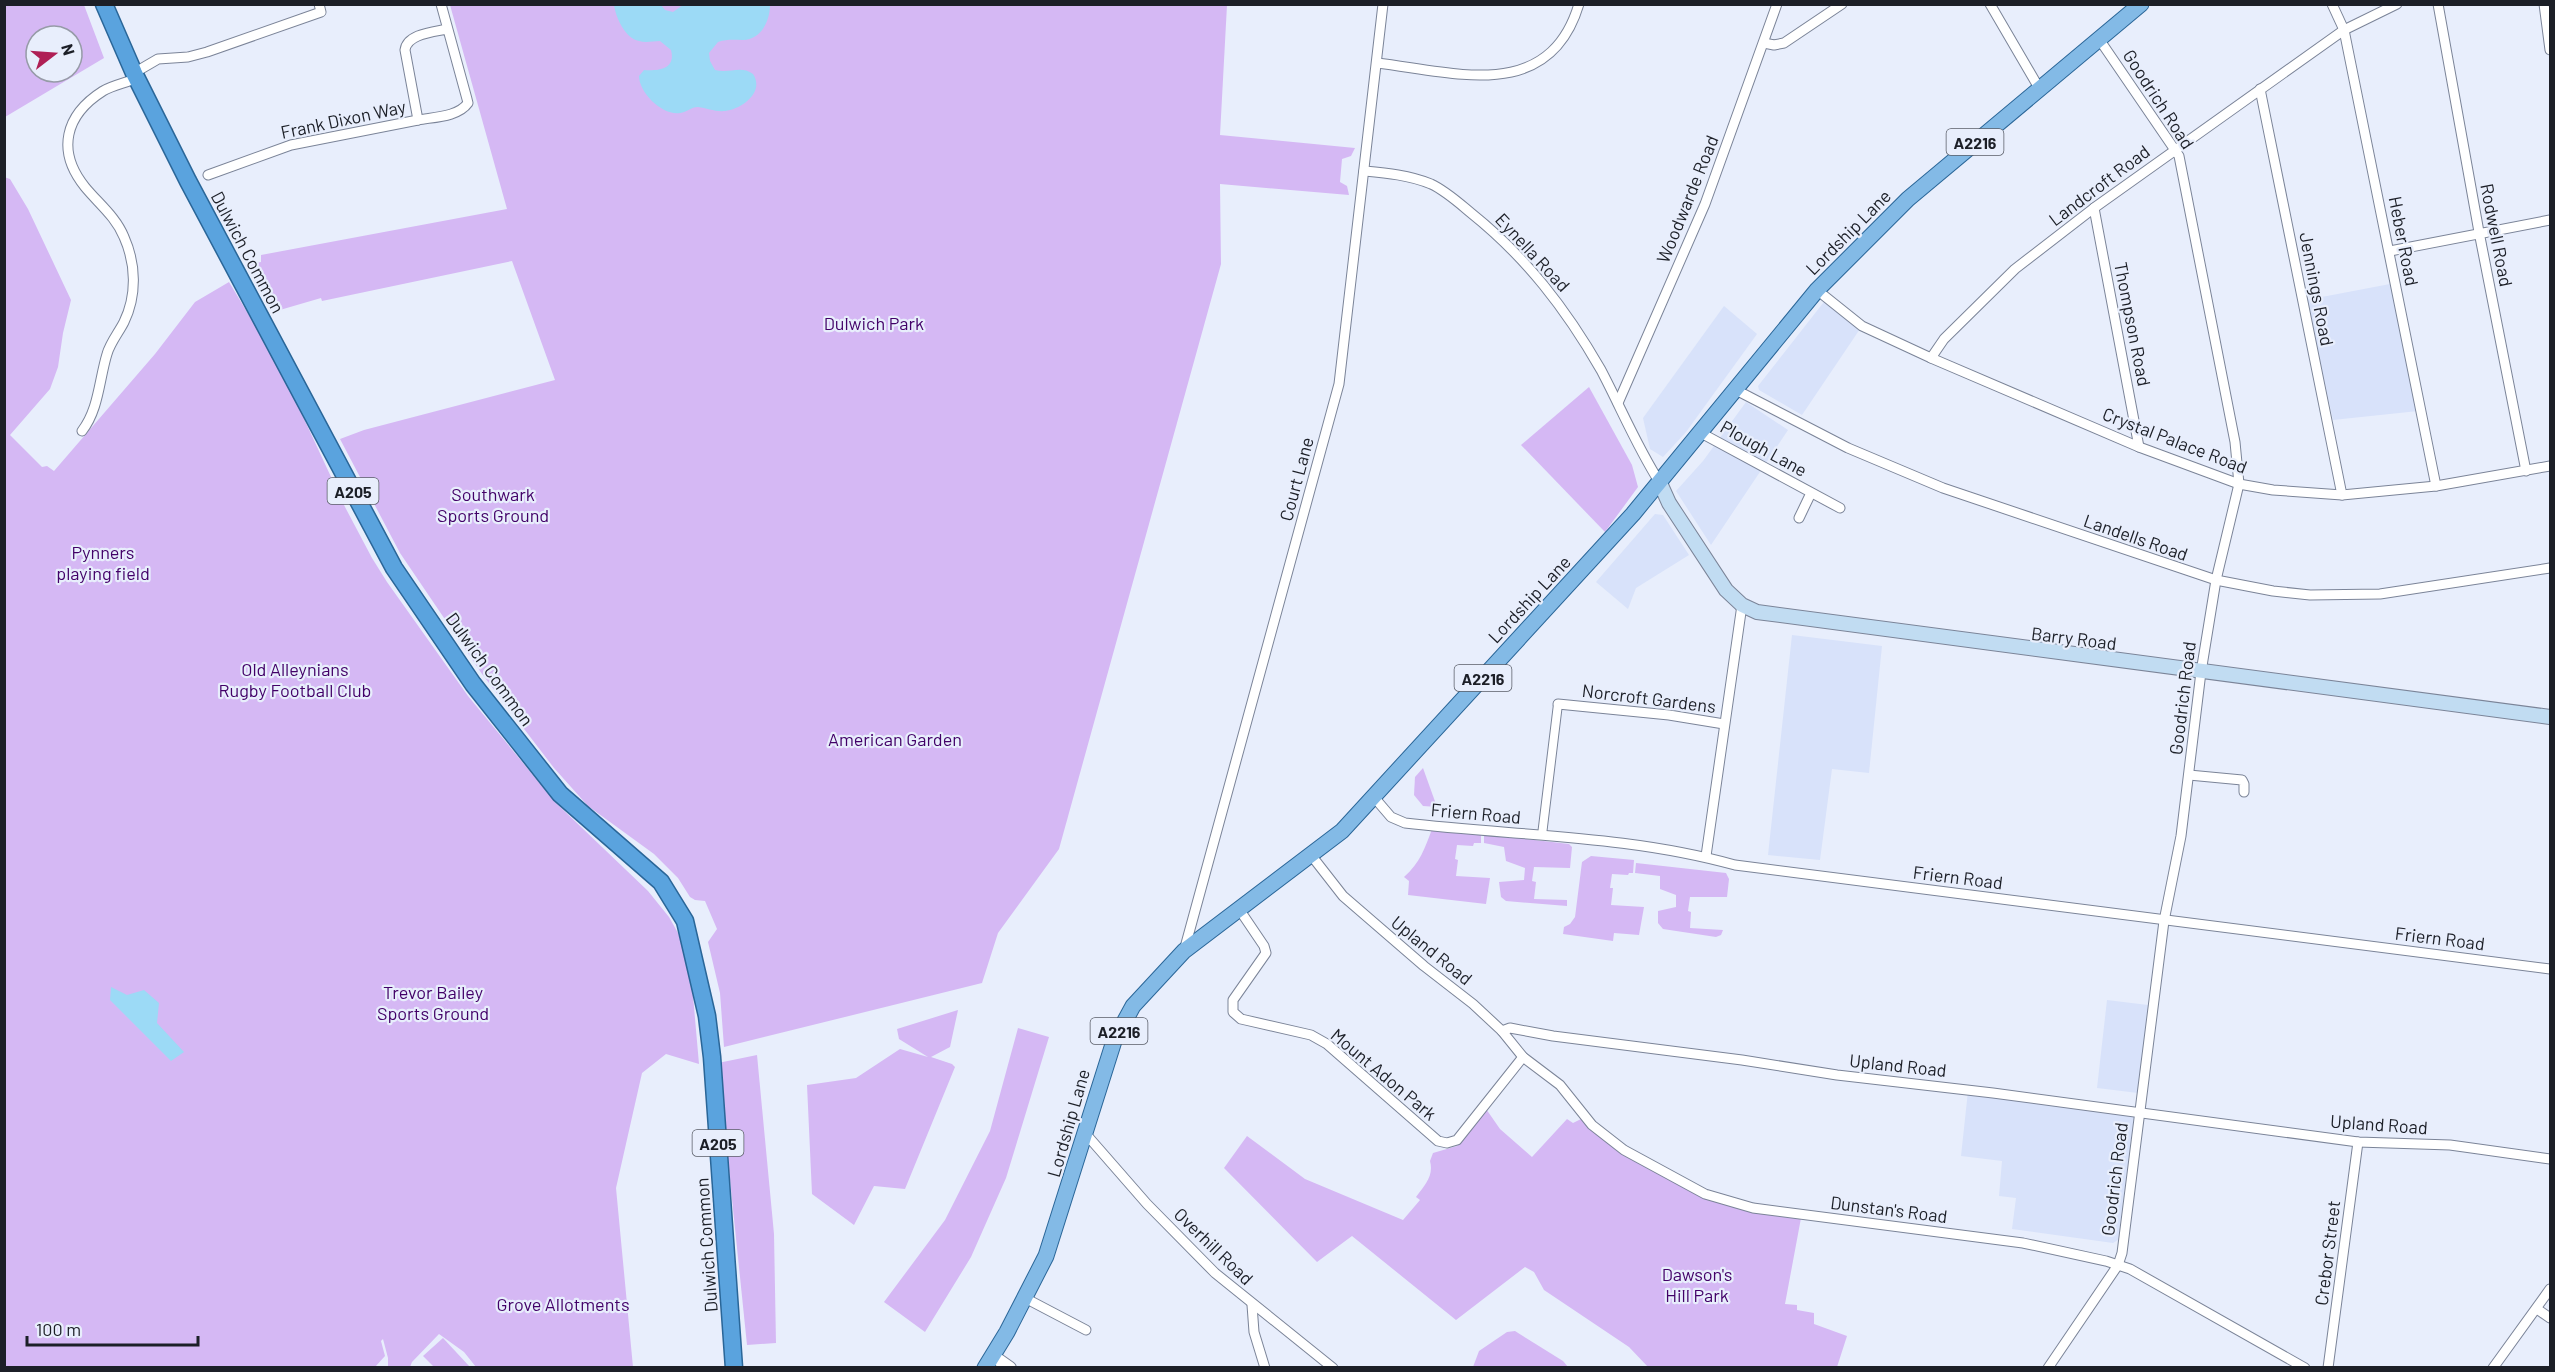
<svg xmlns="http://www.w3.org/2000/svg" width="2555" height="1372" viewBox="0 0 2555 1372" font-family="Barlow,sans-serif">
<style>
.built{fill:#d8e2fa}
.green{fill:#d5b8f4;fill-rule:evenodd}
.water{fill:#9cdaf6}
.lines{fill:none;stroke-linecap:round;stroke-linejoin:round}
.pedestrian-casing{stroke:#7b8498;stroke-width:10}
.minor-casing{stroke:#7b8498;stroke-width:11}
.tertiary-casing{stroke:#7b8498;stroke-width:14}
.secondary-casing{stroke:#7b8498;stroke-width:16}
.primary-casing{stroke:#2a6698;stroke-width:17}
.trunk-casing{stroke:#2a6698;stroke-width:19}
.pedestrian{stroke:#fff;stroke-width:8}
.minor{stroke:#fff;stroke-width:9}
.tertiary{stroke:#fff;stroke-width:12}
.secondary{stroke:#c1dcf2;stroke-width:14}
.primary{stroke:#83bae6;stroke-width:15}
.trunk{stroke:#5aa3de;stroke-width:16}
.labels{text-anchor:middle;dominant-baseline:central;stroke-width:4.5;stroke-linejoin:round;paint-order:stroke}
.shield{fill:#e8eefc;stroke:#595d67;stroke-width:1.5}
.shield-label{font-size:16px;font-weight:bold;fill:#1c1f27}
.street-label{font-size:18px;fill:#1c1f27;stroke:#e8eefc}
.park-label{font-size:18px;fill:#420168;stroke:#e8eefc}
</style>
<rect width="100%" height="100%" fill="#e8eefc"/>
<g class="built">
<polygon points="2390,284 2418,411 2333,420 2306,300"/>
<polygon points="1827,298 1862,326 1802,415 1759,390 1758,386"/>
<polygon points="1724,306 1757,334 1686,432 1663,457 1650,449 1643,418"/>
<polygon points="1746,402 1788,430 1711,545 1676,491 1703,461"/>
<polygon points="1655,514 1663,515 1689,555 1636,588 1628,609 1596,582"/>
<polygon points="1792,635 1882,646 1869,773 1832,769 1820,860 1768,855"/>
<polygon points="2107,1000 2148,1005 2138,1093 2097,1088"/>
<polygon points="1968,1091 2134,1116 2118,1240 2113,1243 2012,1229 2016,1198 1999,1196 2002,1161 1961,1156"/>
</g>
<g class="green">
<path d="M4 5H84L104 58 5 117ZM36 36H72V72H36Z"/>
<polygon points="450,5 1227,5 1220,135 1355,148 1351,156 1342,159 1340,182 1347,186 1349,195 1220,184 1221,264 1059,849 998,933 982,983 724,1047 720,993 708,942 717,929 705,901 695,900 690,897 678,878 654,854 588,806 554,768 482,674 400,553 340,439 364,430 555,380 512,261 322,301 321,298 273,312 269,304 272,297 259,276 252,275 245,265 261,262 261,255 507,209"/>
<polygon points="4,177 10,179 28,209 71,300 63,333 58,367 50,389 10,435 42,467 47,466 54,471 155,354 195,302 229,282 279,365 345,507 372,558 387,582 468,696 556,803 648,891 669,917 678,933 691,973 699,1064 666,1054 642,1073 616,1188 633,1367 476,1367 464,1352 439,1334 412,1362 410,1367 388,1367 388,1358 383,1339 381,1341 385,1356 375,1367 5,1367"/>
<polygon points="1589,387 1632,465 1638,487 1605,532 1521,445"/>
<polygon points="1423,768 1437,807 1423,806 1414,795 1415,777"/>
<path d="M1432 829 1481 834V843H1474L1473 846 1457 845 1455 859 1458 860 1456 876 1490 878 1486 904 1408 895 1409 881 1404 877C1420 863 1425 848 1432 829Z"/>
<polygon points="1484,834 1569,844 1572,847 1570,868 1534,867 1532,881 1536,882 1534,899 1567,900 1567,906 1506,901 1501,897 1499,882 1524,880 1525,868 1506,861 1504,847 1484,843"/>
<polygon points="1591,856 1634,860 1633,873 1629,873 1628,875 1612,874 1610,888 1613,888 1611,905 1644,907 1639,935 1614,933 1613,941 1563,934 1564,927 1570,924 1575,917 1582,862"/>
<polygon points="1636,863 1726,873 1729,879 1727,897 1690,897 1688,911 1691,912 1690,928 1723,930 1721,935 1716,937 1663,929 1658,923 1658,911 1676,907 1676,895 1660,889 1660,876 1635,873"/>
<polygon points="958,1010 950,1047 931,1057 952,1064 955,1067 905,1189 874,1186 854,1225 812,1194 807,1085 856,1078 900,1049 928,1057 899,1039 897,1029"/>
<polygon points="1018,1028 1049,1037 1006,1178 971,1257 925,1332 884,1302 945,1220 990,1131"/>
<polygon points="757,1055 774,1234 776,1343 747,1345 718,1063"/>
<path d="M1484 1106 1500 1129 1532 1157 1567 1119 1573 1123 1585 1117C1649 1164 1722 1205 1801 1218L1785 1304 1797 1305V1310L1814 1313V1324L1847 1336 1837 1367H1648L1629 1347 1544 1290 1534 1272 1525 1267 1456 1320 1352 1236 1317 1262 1224 1168 1247 1136 1305 1179 1403 1220 1420 1200 1416 1197C1425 1185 1434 1176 1430 1161L1433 1153 1457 1146Z"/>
<polygon points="1515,1331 1563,1361 1568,1367 1473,1367 1479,1351 1507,1332"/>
<polygon points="443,1338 470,1367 434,1367 423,1356"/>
</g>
<g class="water">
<path d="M614 5H661L665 10 673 12 683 5H770C770 21 761 40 743 40 734 40 727 39 718 42L709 53 710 61 715 70C729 74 741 65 753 74 765 92 742 109 725 111 715 112 707 108 698 107 691 107 687 112 680 113 663 116 639 93 639 76L644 70C659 71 676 69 671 50L660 41C653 41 646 43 639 41 625 38 616 18 614 5Z"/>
<polygon points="111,987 127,995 144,990 159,1003 157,1023 184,1052 171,1061 110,1000"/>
</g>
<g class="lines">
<defs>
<polyline id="pedestrian" points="1542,835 1558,704"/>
<g id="minor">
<path d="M441 4 467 99 468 103C458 117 434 117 418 120L405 50C407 34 433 32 447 29"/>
<polyline points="1990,4 2039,88"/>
<polyline points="2332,4 2344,30 2436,486"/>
<polyline points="2438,4 2479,232 2526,471"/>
<polyline points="2544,4 2550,50"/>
<polyline points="1764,43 1774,45 1784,43 1842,4"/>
<path d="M1377 63C1454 72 1549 104 1579 4"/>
<polyline points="134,73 158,59 188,57 207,52 321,12 319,4"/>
<polyline points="2260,89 2342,495"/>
<path d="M1364 171C1386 173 1409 175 1431 184 1446 191 1459 203 1471 213 1526 257 1566 309 1601 370 1621 408 1637 447 1660 483"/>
<polyline points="208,175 291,145 418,120"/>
<polyline points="2094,208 2139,447"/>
<polyline points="2390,251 2550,220"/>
<polyline points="1817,290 1862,326 1931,358 2139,447 2239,484 2273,490 2342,495 2436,486 2550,466"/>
<polyline points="1931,358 1944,339 2015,269 2094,208 2344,30 2397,4"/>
<polyline points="1736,390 1848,448 1943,488 2216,580 2273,591 2310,595 2380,594 2550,568"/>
<polyline points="1618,403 1705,204 1777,4"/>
<path d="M82 431C99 409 99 380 107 354 110 343 119 332 124 322 137 295 136 264 124 237 116 217 99 204 85 187 56 151 65 115 103 91 113 85 126 83 137 78"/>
<polyline points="1701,433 1840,508"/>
<polyline points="1799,518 1811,493"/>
<polyline points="1558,704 1669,715 1724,724"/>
<polyline points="2189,775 2242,780 2244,784 2244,792"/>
<path d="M1373 796 1391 817 1405 823C1515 836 1628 835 1735 865L2550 969"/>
<polyline points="1311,855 1343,896 1424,966 1473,1004 1502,1031 1510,1028 1553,1036 1742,1060 1837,1075 1993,1093 2358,1142 2450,1145 2550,1159"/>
<polyline points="1706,856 1742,605"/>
<polyline points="1239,909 1264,946 1266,953 1233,1000 1233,1012 1241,1019 1311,1035 1327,1044 1438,1141 1447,1143 1457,1140 1523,1057"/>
<polyline points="1184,951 1339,384 1383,4"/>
<polyline points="1502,1031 1523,1057 1560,1085 1592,1125 1624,1150 1705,1194 1753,1208 2023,1243 2106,1261 2130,1269 2305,1368"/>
<polyline points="1085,1133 1147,1204 1215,1273 1333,1368"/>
<polyline points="1025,1298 1086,1330"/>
<polyline points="1252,1305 1254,1332 1265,1368"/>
<polyline points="2537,1309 2550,1318"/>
<polyline points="2048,1368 2118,1265 2122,1253 2164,921 2181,836 2201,672 2216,580 2239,484 2235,442 2179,156 2099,39"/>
<polyline points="2328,1368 2358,1142"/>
<polyline points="2493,1368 2550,1289"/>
</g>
<polyline id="tertiary" points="993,1356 1010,1368"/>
<polyline id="secondary" points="1660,483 1669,503 1726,590 1742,605 1757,612 2550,717"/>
<polyline id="primary" points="985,1368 1007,1332 1046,1256 1114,1041 1133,1006 1184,951 1342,831 1633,514 1817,290 1908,199 2141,4"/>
<polyline id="trunk" points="104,4 134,73 188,181 394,568 473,684 560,794 661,882 685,921 707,1016 712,1057 734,1368"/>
</defs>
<use href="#pedestrian" class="pedestrian-casing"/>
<use href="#minor" class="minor-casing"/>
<use href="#tertiary" class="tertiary-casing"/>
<use href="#secondary" class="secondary-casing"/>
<use href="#primary" class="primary-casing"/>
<use href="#trunk" class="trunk-casing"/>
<use href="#pedestrian" class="pedestrian"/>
<use href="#minor" class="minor"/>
<use href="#tertiary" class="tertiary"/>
<use href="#secondary" class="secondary"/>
<use href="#primary" class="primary"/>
<use href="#trunk" class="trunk"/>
</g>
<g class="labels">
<g class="shield">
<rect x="1946.5" y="129" width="57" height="26" rx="4.5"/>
<rect x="327.5" y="478" width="51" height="26" rx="4.5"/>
<rect x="1454.5" y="665" width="57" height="26" rx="4.5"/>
<rect x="1090.5" y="1018" width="57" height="26" rx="4.5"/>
<rect x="692.5" y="1130" width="51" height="26" rx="4.5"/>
</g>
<g class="shield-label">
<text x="1975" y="142">A2216</text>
<text x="353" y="491">A205</text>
<text x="1483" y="678">A2216</text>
<text x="1119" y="1031">A2216</text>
<text x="718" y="1143">A205</text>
</g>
<g class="street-label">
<text transform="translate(2159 99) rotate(57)">Goodrich Road</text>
<text transform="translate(343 119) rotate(-12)">Frank Dixon Way</text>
<text transform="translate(2099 185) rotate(-37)">Landcroft Road</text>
<text transform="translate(1687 199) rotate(-68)">Woodwarde Road</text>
<text transform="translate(1848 232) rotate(-45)">Lordship Lane</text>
<text transform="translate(2497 235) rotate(79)">Rodwell Road</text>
<text transform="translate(2404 241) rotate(79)">Heber Road</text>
<text transform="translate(248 252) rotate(62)">Dulwich Common</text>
<text transform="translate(1533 252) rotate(47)">Eynella Road</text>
<text transform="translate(2317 289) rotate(79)">Jennings Road</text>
<text transform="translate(2133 324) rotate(79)">Thompson Road</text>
<text transform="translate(2175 440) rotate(21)">Crystal Palace Road</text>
<text transform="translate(1764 448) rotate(29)">Plough Lane</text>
<text transform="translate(1296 479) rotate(-75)">Court Lane</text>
<text transform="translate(2136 537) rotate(19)">Landells Road</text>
<text transform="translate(1529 599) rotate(-47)">Lordship Lane</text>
<text transform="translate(2074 638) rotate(7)">Barry Road</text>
<text transform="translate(490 669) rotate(54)">Dulwich Common</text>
<text transform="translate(1649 698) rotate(7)">Norcroft Gardens</text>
<text transform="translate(2182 698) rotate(-83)">Goodrich Road</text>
<text transform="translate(1476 813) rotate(5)">Friern Road</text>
<text transform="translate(1958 877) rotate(7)">Friern Road</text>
<text transform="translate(2440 938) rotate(7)">Friern Road</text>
<text transform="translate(1432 950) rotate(39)">Upland Road</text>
<text transform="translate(1898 1065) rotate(6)">Upland Road</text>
<text transform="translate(1384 1074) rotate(40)">Mount Adon Park</text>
<text transform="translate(1068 1123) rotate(-74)">Lordship Lane</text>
<text transform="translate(2379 1124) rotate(4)">Upland Road</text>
<text transform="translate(2114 1179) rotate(-83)">Goodrich Road</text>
<text transform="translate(1889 1209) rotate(7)">Dunstan's Road</text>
<text transform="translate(706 1245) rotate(-94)">Dulwich Common</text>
<text transform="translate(1214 1246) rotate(44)">Overhill Road</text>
<text transform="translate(2327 1253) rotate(-83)">Crebor Street</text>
</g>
<g class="park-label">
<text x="874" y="323">Dulwich Park</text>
<text x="493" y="494">Southwark<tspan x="493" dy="21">Sports Ground</tspan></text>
<text x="103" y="552">Pynners<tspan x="103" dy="21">playing field</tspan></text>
<text x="295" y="669">Old Alleynians<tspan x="295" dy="21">Rugby Football Club</tspan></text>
<text x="895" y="739">American Garden</text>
<text x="433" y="992">Trevor Bailey<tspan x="433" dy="21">Sports Ground</tspan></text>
<text x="1697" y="1274">Dawson's<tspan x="1697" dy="21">Hill Park</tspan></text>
<text x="563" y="1304">Grove Allotments</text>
</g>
</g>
<rect width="2555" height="1372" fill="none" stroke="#1c1f27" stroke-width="12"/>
<g transform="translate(54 54) rotate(73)"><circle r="28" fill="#e8eefc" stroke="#969ba7" stroke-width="1.5"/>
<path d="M0-4.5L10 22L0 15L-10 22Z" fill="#af1f55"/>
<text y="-9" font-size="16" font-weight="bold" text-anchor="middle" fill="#1c1f27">N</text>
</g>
<path d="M27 1336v9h171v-9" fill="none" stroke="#1c1f27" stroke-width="3"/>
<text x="36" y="1336" font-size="18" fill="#1c1f27" stroke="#e8eefc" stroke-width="4.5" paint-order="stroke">100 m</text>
</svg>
